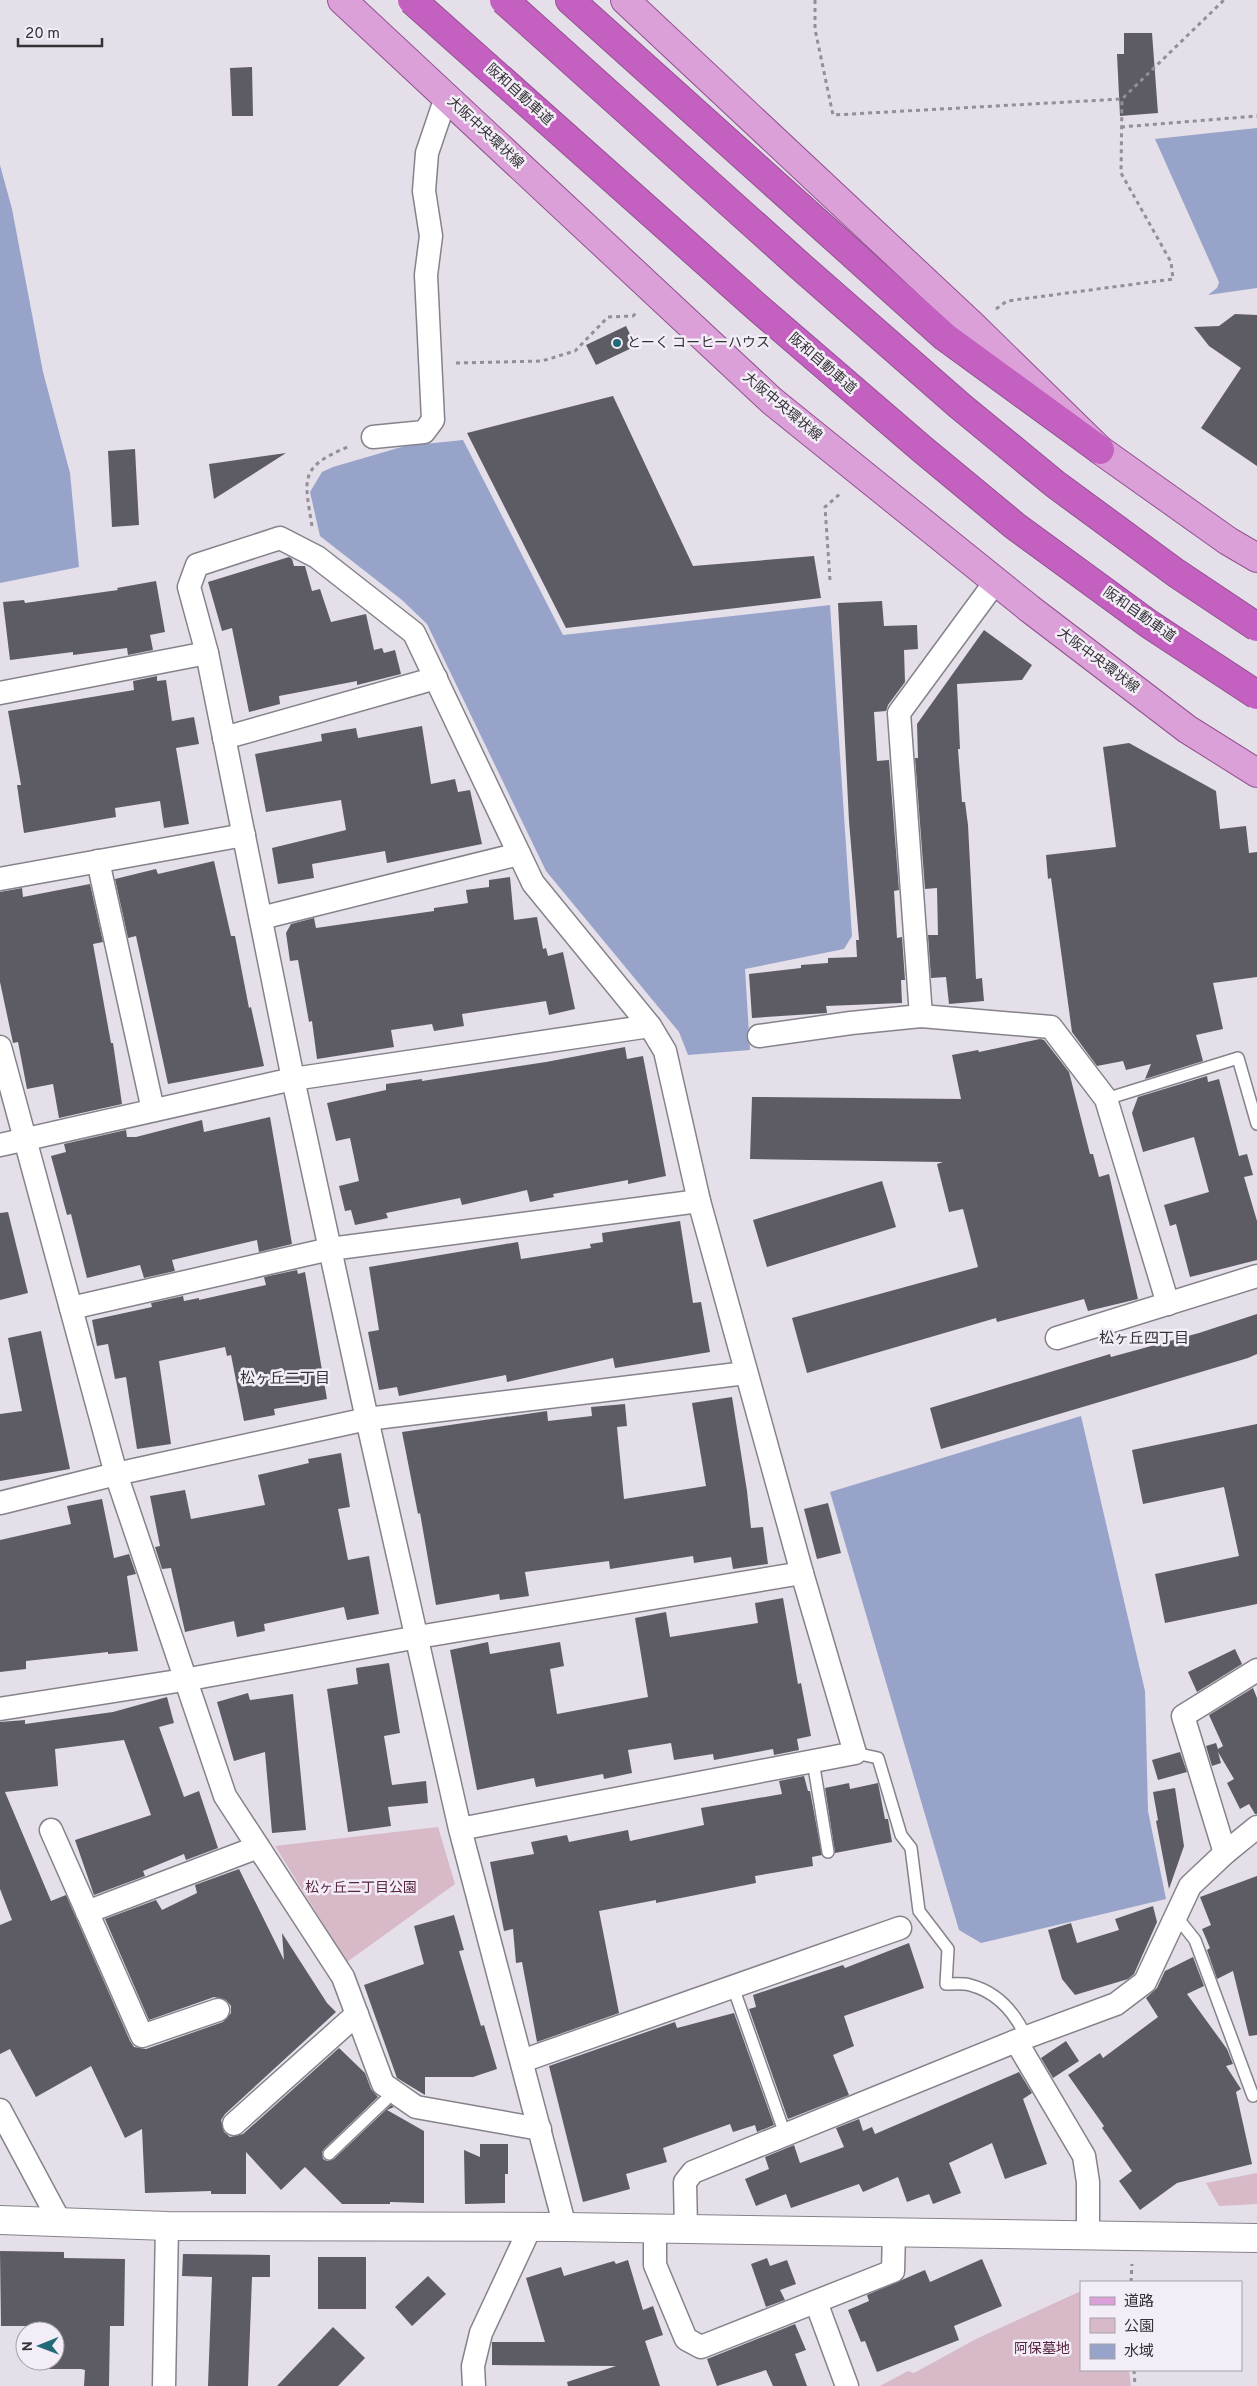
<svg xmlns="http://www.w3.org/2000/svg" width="1257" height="2386" viewBox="0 0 1257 2386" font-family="Overpass,'Noto Sans JP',sans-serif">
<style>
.green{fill:#d8b9c8}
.water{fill:#97a3c9}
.building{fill:#5d5c65}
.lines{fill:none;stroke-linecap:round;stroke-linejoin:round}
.lane-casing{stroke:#86828b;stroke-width:14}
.street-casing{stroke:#86828b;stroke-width:25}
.secondary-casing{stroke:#86828b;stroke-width:30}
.primary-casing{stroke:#925190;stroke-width:30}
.highway-casing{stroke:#925190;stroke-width:30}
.path{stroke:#938f96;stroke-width:3;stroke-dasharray:4 4;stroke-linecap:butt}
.lane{stroke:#fff;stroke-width:11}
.street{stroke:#fff;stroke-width:22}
.secondary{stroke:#fff;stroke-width:28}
.primary{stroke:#dca0d9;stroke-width:28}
.highway{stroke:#c461c0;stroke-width:28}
.highway-bridge-casing{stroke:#925190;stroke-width:30;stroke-linecap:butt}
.highway-bridge{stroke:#c461c0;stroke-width:28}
.poi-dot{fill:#236a78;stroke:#f2edf6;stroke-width:2}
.labels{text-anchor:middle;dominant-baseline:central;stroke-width:5;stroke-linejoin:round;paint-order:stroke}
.street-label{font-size:14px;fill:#343236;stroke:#f2edf6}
.poi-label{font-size:14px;fill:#343236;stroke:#f2edf6;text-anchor:start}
.park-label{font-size:14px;fill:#582441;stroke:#f2edf6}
.neighbourhood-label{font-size:15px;fill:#343236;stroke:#f2edf6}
</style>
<rect width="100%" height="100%" fill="#e4dfe9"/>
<g class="green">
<polygon points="438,1827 455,1884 347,1962 275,1846"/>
<polygon points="1257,2173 1257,2204 1219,2206 1206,2183"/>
<polygon points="1081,2291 1081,2370 1129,2370 1131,2386 880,2386 908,2371 914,2373 976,2339"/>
</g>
<g class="water">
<polygon points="1257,128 1257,288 1208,295 1217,288 1219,282 1155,139"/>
<polygon points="0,165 12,209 43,372 70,473 79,567 0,583"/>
<polygon points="463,440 563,635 830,605 852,936 844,949 745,969 750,1050 688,1055 679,1032 546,871 427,624 402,600 320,536 310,492 322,472 333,467 405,446"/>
<polygon points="1081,1416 1145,1691 1148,1811 1166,1899 981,1943 959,1930 830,1492"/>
</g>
<g class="building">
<polygon points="1124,33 1152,33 1158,113 1120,116 1117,54 1124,54"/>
<polygon points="252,67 253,116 232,116 230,68"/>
<polygon points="1235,314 1257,315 1257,466 1201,428 1241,368 1209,346 1194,327 1219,326"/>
<polygon points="626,326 636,346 596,365 586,345"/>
<polygon points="613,396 693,566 814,556 821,598 566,628 467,433"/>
<polygon points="135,449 139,525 112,527 108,451"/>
<polygon points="286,453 214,499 209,464"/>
<polygon points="289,557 292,559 294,566 305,566 312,591 320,589 331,622 366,614 374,650 382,648 384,653 395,650 401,674 357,685 357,681 279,696 280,704 249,712 232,628 222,631 208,582"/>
<polygon points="156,581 165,632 150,635 153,650 128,655 127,648 73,655 73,652 10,660 3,602 24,600 25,603 118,590 117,588"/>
<polygon points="882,601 884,626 917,625 918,649 904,650 905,682 888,705 886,711 874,712 877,761 889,760 899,890 894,891 897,938 902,937 905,980 901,980 902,1003 826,1006 827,1013 752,1018 749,974 801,968 801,965 828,963 828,958 857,957 856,940 859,940 849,821 838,603"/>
<polygon points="984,630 1032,665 1022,680 957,684 960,749 958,749 962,802 965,802 968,825 976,979 982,978 984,1001 949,1004 946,977 931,978 928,935 938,935 937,888 925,889 915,758 918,758 917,724"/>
<polygon points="157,676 157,681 166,680 172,721 194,717 199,744 176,748 189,824 164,828 160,801 115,808 116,817 24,833 17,785 21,785 8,711 134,690 133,681"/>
<polygon points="422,726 431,784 455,779 458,792 470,790 482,844 387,863 385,851 312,864 314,878 278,884 272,848 346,830 341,800 266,812 255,754 322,741 321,734 356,728 358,738"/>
<polygon points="1129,743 1216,791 1220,829 1246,826 1249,853 1257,852 1257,977 1213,983 1223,1029 1196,1035 1203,1061 1145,1079 1151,1064 1126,1070 1123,1061 1097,1066 1072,1032 1051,878 1048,879 1046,855 1116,847 1103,747"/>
<polygon points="214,861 231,936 235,936 249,1008 251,1007 264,1066 168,1084 136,936 128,938 115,879 156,869 158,874"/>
<polygon points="510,877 514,920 537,917 543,949 546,948 548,956 563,952 575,1009 549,1015 546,1001 462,1014 464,1026 434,1031 432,1024 391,1030 394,1047 317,1059 312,1021 309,1022 298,960 290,961 286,933 291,924 314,918 316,928 434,911 434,908 468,903 466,890 489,887 489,880"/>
<polygon points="90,884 103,942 93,944 111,1043 113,1043 122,1104 59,1118 53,1084 27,1089 18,1042 13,1043 0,982 0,892 22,888 23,897"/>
<polygon points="1040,1039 1044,1040 1069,1072 1090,1154 1093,1154 1099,1177 1109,1174 1138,1299 1088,1311 1084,1299 997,1322 996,1318 807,1373 792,1318 978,1267 963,1209 949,1212 937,1164 943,1162 750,1159 752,1097 961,1099 952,1055 978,1050 979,1052"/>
<polygon points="625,1047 627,1059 643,1056 666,1176 628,1184 628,1180 553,1194 554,1197 530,1202 527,1190 462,1205 460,1198 386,1213 388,1218 355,1225 351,1210 345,1211 339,1186 359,1181 350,1138 336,1141 327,1103 386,1090 386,1084 422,1079 422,1081 546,1062"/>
<polygon points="1207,1076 1208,1082 1219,1079 1239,1156 1247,1154 1253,1175 1244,1177 1257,1221 1257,1260 1190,1277 1176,1224 1170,1226 1164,1205 1209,1192 1194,1137 1143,1152 1132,1113 1138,1097"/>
<polygon points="270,1117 292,1244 259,1252 257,1240 172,1260 175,1271 144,1278 140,1265 87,1278 71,1214 67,1215 51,1156 66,1152 64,1144 126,1130 127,1137 136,1137 202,1120 204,1132"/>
<polygon points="882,1181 896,1227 767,1267 753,1220"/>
<polygon points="8,1212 28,1293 0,1300 0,1213"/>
<polygon points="680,1221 693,1303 701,1302 710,1352 615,1368 613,1358 507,1382 506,1375 399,1396 397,1387 379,1390 368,1332 379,1330 369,1267 518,1242 521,1259 591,1248 590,1244 603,1242 602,1233"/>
<polygon points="297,1270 298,1274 305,1272 327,1399 274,1409 275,1415 244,1421 231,1355 227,1356 225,1347 159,1361 171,1444 137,1449 126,1377 115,1379 108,1344 97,1346 92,1320 152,1307 151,1303 183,1296 184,1301 199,1298 199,1300 266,1285 264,1277"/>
<polygon points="1257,1314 1257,1354 1248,1358 941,1449 930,1408 1110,1354 1111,1357 1199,1333"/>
<polygon points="41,1331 70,1469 0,1481 0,1414 22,1411 8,1338"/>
<polygon points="732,1397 747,1491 751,1528 763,1527 768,1564 733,1569 731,1557 694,1563 693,1556 610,1569 609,1561 525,1572 529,1596 500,1600 499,1594 436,1605 420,1513 418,1514 402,1432 547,1411 548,1421 592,1416 591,1407 625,1404 627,1426 617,1427 624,1499 706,1486 692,1403"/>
<polygon points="1257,1424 1257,1604 1165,1623 1155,1574 1239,1556 1224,1487 1143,1504 1132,1450"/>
<polygon points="341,1453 350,1507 338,1509 348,1560 369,1556 379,1614 347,1620 344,1607 264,1624 265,1631 237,1637 234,1621 185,1632 171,1568 162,1569 155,1547 160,1546 150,1496 185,1490 191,1519 265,1505 258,1475 309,1463 308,1459"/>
<polygon points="102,1499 114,1558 129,1554 136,1574 127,1576 138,1651 108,1654 108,1652 26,1661 26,1669 0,1672 0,1540 71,1524 67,1506"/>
<polygon points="828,1503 841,1553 817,1559 804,1509"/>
<polygon points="783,1598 798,1684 801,1683 811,1736 797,1739 799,1750 774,1755 773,1749 714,1760 713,1754 674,1760 671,1743 628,1750 632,1773 604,1779 603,1774 536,1787 534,1778 477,1790 450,1650 488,1642 490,1654 560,1642 564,1666 550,1669 557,1714 648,1697 635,1618 666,1612 670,1637 758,1623 755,1603"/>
<polygon points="1235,1649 1242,1664 1197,1692 1188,1672"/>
<polygon points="389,1663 400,1733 384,1736 392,1785 426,1781 428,1803 388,1807 391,1826 348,1832 327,1689 358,1684 356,1668"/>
<polygon points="1253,1688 1257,1698 1257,1814 1255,1814 1249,1804 1240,1809 1227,1783 1234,1779 1218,1752 1221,1763 1212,1766 1206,1746 1216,1743 1218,1749 1223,1746 1209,1715"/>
<polygon points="248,1693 250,1700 293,1694 306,1830 272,1833 265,1752 234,1761 217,1702"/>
<polygon points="167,1697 174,1723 159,1727 184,1797 199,1791 218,1848 186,1860 184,1854 143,1871 145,1876 94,1895 75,1840 151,1815 124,1740 55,1749 58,1786 5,1792 51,1901 66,1895 130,2041 134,2047 146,2049 223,2022 231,2013 231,2006 226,2000 214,1997 149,2020 105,1919 156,1900 162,1910 197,1893 195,1885 239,1869 284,1960 282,1933 327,2003 336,2012 225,2114 221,2120 224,2132 230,2137 243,2134 339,2048 365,2073 371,2089 378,2097 324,2149 322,2152 323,2159 327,2161 334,2159 391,2105 394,2107 387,2110 424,2131 424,2203 390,2202 390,2204 342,2204 305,2167 281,2190 246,2152 246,2194 211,2194 211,2191 145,2193 142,2129 125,2138 91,2066 36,2097 10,2049 0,2054 0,1925 12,1920 0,1889 0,1722 25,1720 25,1724 113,1712"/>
<polygon points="1180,1752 1187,1772 1158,1780 1152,1760"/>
<polygon points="804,1776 808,1791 810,1791 822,1855 812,1857 813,1866 755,1876 756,1883 656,1903 656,1900 599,1911 619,2013 537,2042 522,1962 516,1963 513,1929 504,1931 490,1862 534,1854 531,1842 567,1835 569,1842 628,1830 630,1841 704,1825 701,1808 782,1794 779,1781"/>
<polygon points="849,1783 850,1789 878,1783 885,1819 888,1819 892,1842 835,1853 825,1788"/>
<polygon points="1175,1788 1184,1846 1169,1889 1156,1821 1158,1820 1153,1792"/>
<polygon points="1257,1876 1257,2035 1249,2036 1233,1971 1217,1979 1207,1950 1210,1948 1202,1929 1211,1925 1200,1897"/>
<polygon points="1153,1906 1157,1922 1134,1974 1128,1979 1075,1995 1062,1979 1048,1930 1071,1923 1077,1943 1119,1930 1115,1919"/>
<polygon points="454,1915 464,1950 459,1951 481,2026 484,2025 497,2069 473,2077 425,2077 425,2095 397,2078 364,1985 424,1964 414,1926"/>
<polygon points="909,1943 924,1988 844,2016 854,2046 833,2055 849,2095 788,2119 749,2009 756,2007 753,1995 843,1965 845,1968"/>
<polygon points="1193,1957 1204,1986 1187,1994 1227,2049 1233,2064 1226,2066 1241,2089 1236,2092 1252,2164 1177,2183 1140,2210 1119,2181 1132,2171 1102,2128 1104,2126 1068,2075 1100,2053 1103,2058 1158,2017 1146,1998 1157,1988 1165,1971"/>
<polygon points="734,2013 774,2125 757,2132 755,2125 733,2132 730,2124 663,2148 667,2162 626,2174 630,2189 583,2202 549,2066 675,2022 677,2028"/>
<polygon points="1066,2041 1079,2061 1053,2078 1041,2058"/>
<polygon points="1019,2072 1032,2093 1023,2099 1047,2164 1005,2179 992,2143 949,2163 961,2193 933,2204 929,2194 907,2202 898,2177 863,2192 859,2184 791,2208 786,2194 756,2206 745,2179 769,2169 765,2157 794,2145 800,2163 844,2147 836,2128 859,2119 863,2131 872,2127 875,2134"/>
<polygon points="480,2144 508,2144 508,2174 505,2174 505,2203 465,2204 464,2150 480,2157"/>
<polygon points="0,2251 64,2252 64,2258 125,2259 124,2326 110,2326 109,2386 84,2386 85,2370 81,2369 31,2369 31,2361 55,2361 55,2331 32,2331 32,2326 1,2326"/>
<polygon points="183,2254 270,2255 270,2277 252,2277 248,2386 208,2386 212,2277 182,2276"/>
<rect x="318" y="2257" width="48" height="52"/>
<polygon points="767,2258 770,2266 787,2260 796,2284 780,2290 785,2300 766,2307 751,2264"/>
<polygon points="982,2259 1002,2306 954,2326 959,2340 877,2372 865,2341 861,2342 848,2310 869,2301 867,2295 925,2270 930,2282"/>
<polygon points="628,2260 643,2310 653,2306 663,2335 645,2341 660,2386 568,2386 567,2382 616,2366 492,2365 492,2342 545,2342 526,2278 561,2267 564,2276 614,2261 616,2264"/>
<polygon points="428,2276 446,2294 412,2326 395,2307"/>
<polygon points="795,2324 806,2350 795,2354 807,2386 773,2386 766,2370 717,2386 707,2359"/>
<polygon points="333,2327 365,2358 338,2386 277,2386"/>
</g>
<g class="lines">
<defs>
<g id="lane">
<polyline points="1106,1099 1238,1058 1257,1124"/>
<path d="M855 1753 878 1758 901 1835 911 1848 919 1911 948 1949 946 1984C953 1984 963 1983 970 1985 997 1992 1015 2013 1026 2037"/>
<polyline points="813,1761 828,1852"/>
<polyline points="1176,1916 1195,1940 1253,2096"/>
<polyline points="733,1987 785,2134"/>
<polyline points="329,2154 394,2092"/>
</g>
<g id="street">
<polyline points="373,437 424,432 433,420 426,275 431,236 424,191 427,153 446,97"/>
<polyline points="0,693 207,653"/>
<polyline points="224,738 436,678"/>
<polyline points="98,861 153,1110"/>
<polyline points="0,879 244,835"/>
<polyline points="261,918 519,854"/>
<polyline points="921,1016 899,713 996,581"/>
<polyline points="759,1036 851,1023 921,1016 1051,1027 1106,1099 1168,1304"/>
<polyline points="0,1047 116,1474 225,1796 343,1977 383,2084 416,2107 540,2129"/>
<polyline points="0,1145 293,1079 650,1026"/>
<polyline points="71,1308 330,1249 699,1201"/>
<polyline points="1057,1338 1257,1276"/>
<polyline points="0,1503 116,1474 367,1419 746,1373"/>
<polyline points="0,1709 184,1680 418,1637 802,1573"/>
<polyline points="460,1829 855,1753 802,1573 699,1201 665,1051 650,1026 533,883 414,633 317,557 280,538 197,565 189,587 207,653 293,1079 367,1419 460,1829 565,2227"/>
<polyline points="51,1830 142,2036 218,2010"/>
<polyline points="1225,1853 1183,1716 1257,1670"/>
<polyline points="87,1912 258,1847"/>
<polyline points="1016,2041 1084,2156 1088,2182 1088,2234"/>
<polyline points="522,2061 900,1928"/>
<polyline points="0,2110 60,2222"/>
<polyline points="234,2124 357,2014"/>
<polyline points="655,2228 655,2265 686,2339 701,2347 893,2271 894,2232"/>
<polyline points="686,2229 685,2182 693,2172 1016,2041 1116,2004 1145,1982 1190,1886 1225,1853 1257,1827"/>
<polyline points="816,2302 847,2386"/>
<polyline points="164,2386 167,2226"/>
<polyline points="474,2386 473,2366 481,2333 530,2228"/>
</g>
<polyline id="secondary" points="0,2220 167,2226 565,2227 1257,2238"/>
<g id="primary">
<polyline points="342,0 772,401 1030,609 1187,729 1257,773"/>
<polyline points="625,0 972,325 1100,450 1228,541 1257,558"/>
</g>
<polyline id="highway" points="570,0 945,337 1100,450"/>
</defs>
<use href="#lane" class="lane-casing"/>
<use href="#street" class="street-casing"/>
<use href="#secondary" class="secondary-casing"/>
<use href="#primary" class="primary-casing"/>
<use href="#highway" class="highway-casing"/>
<g class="path">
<polyline points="815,0 815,29 833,115 1122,99 1224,0"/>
<polyline points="1121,127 1257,116"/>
<polyline points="996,309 1007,301 1173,279 1171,262 1121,173 1122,99"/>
<polyline points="456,363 542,361 575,351 608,317 633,316 637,312"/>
<path d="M312 526C304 477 299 467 350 446"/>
<polyline points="830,580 825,507 841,493"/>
<polyline points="1131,2282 1132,2264"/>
<polyline points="1134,2370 1135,2386"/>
</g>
<use href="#lane" class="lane"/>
<use href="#street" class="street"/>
<use href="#secondary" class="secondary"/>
<use href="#primary" class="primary"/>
<use href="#highway" class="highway"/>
<defs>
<g id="highway-bridge">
<polyline points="412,0 758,308 922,449 1015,526 1149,624 1257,695"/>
<polyline points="504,0 799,265 960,406 1055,484 1176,573 1257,627"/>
</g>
</defs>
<use href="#highway-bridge" class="highway-bridge-casing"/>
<use href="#highway-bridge" class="highway-bridge"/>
</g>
<circle class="poi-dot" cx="617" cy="343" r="5"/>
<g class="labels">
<g class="street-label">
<text transform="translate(519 95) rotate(42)">阪和自動車道</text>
<text transform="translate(485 133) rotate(43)">大阪中央環状線</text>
<text transform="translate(822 364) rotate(41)">阪和自動車道</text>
<text transform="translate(782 407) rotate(40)">大阪中央環状線</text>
<text transform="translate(1139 615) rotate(35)">阪和自動車道</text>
<text transform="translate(1098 661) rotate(37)">大阪中央環状線</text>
</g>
<g class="poi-label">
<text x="627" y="343">とーく コーヒーハウス</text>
</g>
<g class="park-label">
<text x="361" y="1888">松ヶ丘二丁目公園</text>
<text x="1042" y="2349">阿保墓地</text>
</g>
<g class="neighbourhood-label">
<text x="1144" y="1339">松ヶ丘四丁目</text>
<text x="285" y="1379">松ヶ丘二丁目</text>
</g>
</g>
<rect x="1080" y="2281" width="162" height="90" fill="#f2edf6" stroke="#a6a2a9"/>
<rect x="1090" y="2297" width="25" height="8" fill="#dca0d9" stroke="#a6a2a9"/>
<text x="1124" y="2306" font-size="15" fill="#343236">道路</text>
<rect x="1090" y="2318" width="25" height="15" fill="#d8b9c8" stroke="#a6a2a9"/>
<text x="1124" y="2331" font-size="15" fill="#343236">公園</text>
<rect x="1090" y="2344" width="25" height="15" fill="#97a3c9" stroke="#a6a2a9"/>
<text x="1124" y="2356" font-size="15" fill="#343236">水域</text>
<g transform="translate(40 2346) rotate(269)"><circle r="24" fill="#f2edf6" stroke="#a6a2a9"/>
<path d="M0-4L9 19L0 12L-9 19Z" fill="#236a78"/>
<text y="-8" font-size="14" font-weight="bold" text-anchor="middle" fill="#343236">N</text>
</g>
<path d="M18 38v8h84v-8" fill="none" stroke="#343236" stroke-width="2.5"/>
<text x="25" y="38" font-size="15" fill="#343236" stroke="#f2edf6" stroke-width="4" paint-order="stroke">20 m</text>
</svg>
